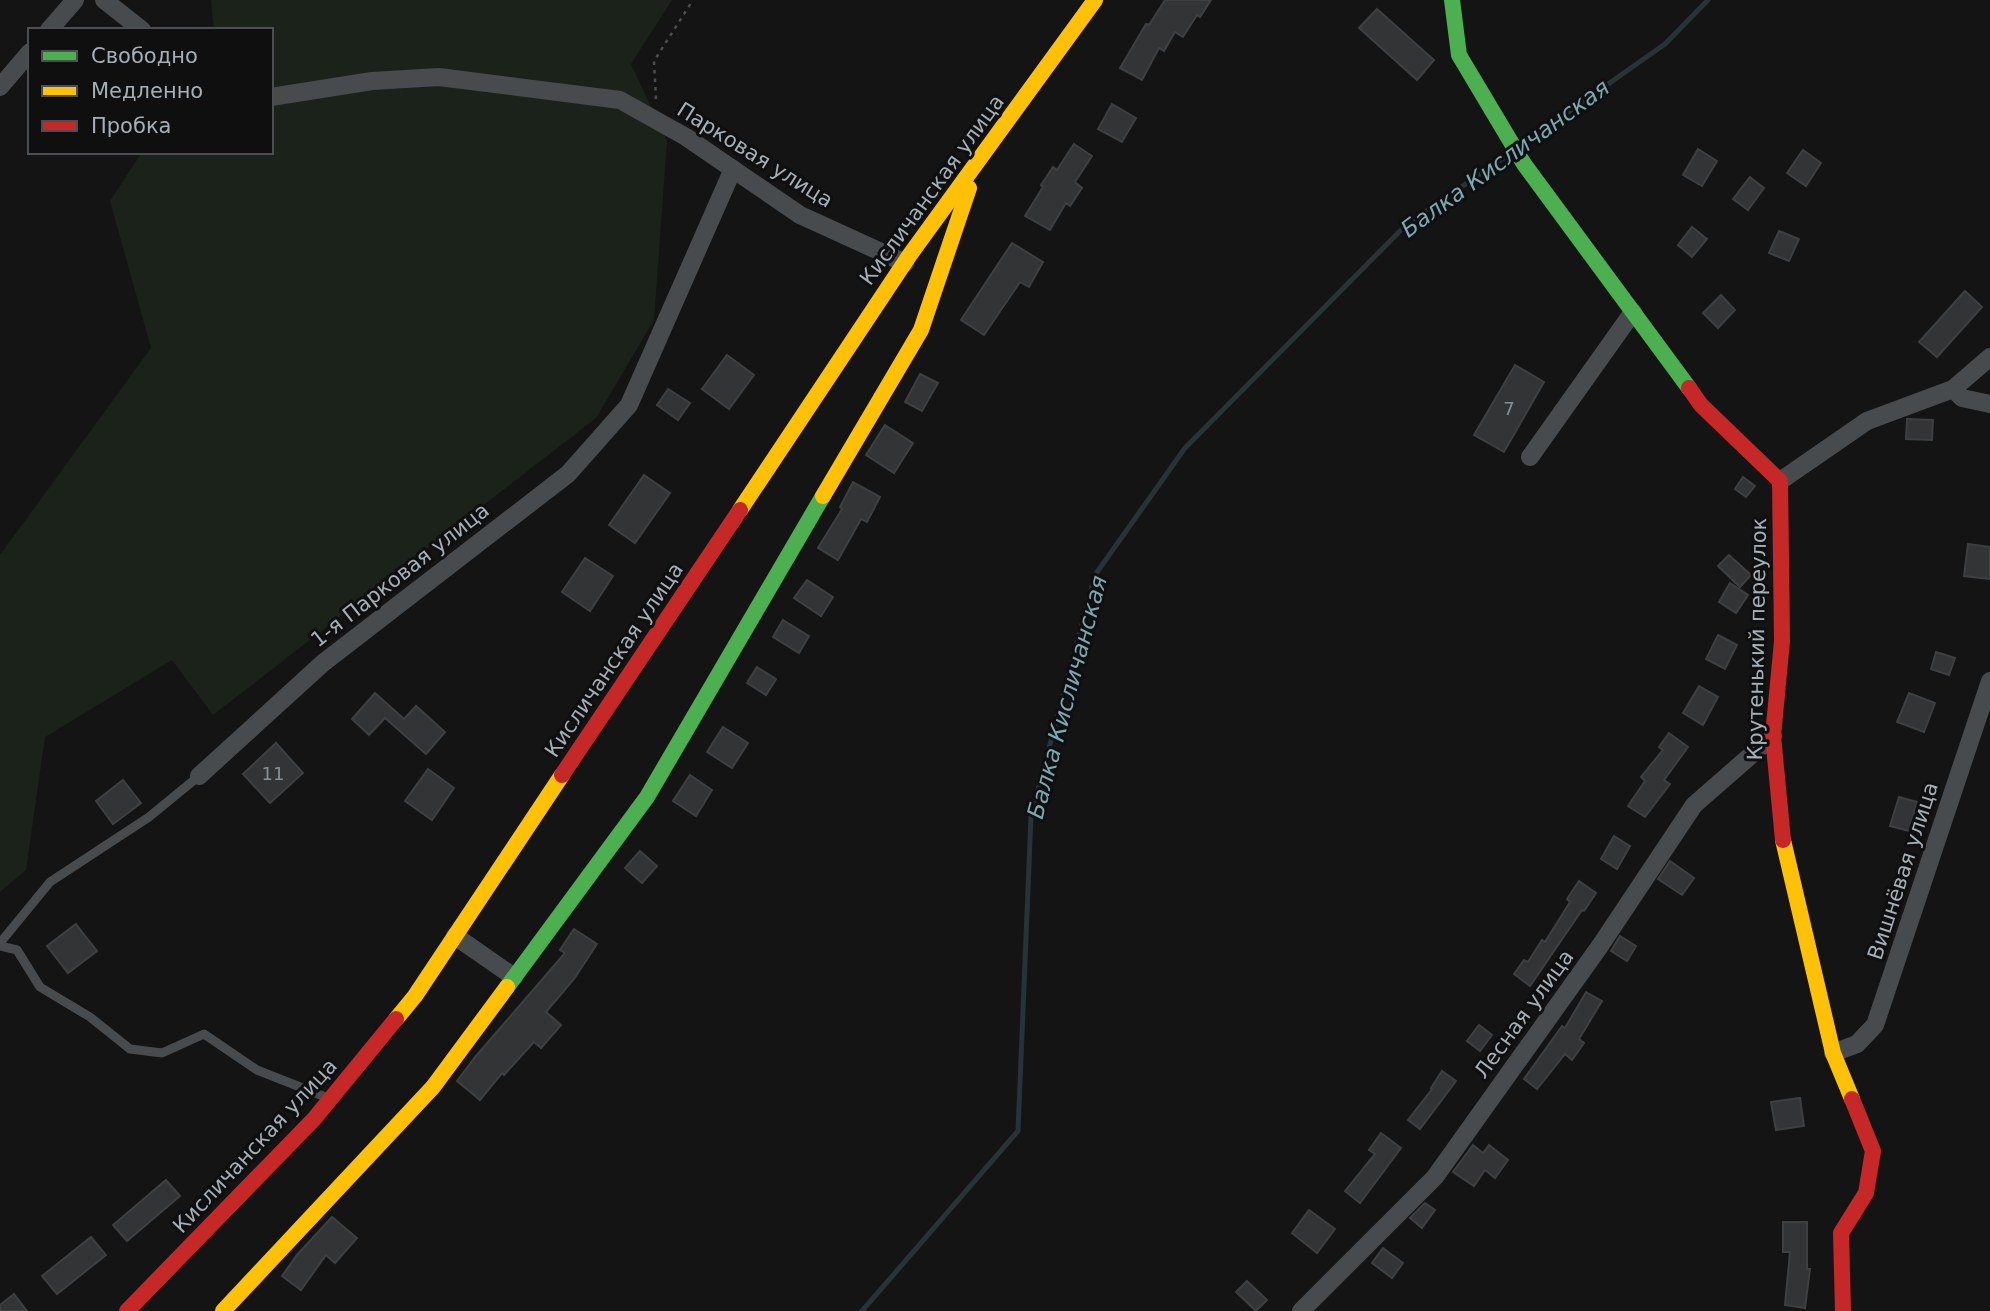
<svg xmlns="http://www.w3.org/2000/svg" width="1990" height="1311" viewBox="0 0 1990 1311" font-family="'DejaVu Sans',sans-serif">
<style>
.green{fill:#1b221a}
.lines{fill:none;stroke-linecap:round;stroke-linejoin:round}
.stream{stroke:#273437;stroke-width:5}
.building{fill:#333436;stroke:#3d3f41;stroke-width:2}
.path{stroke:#4a4d4f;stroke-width:2.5;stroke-dasharray:3.5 5;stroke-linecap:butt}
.lane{stroke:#484b4e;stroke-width:9}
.street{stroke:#484b4e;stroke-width:18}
.fast{stroke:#4caf50;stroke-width:16}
.slow{stroke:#ffc107;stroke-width:16}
.jam{stroke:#c62828;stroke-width:16}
.labels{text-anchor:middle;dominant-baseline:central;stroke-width:6;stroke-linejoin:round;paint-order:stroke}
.number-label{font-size:18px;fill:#889097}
.street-label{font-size:21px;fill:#a4afb7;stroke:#0f0f10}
.water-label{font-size:23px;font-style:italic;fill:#78aab5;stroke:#0f0f10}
</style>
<rect width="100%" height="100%" fill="#141415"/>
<polygon class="green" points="211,0 672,0 631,64 667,141 654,320 596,418 213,715 172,660 45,737 26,870 0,892 0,555 151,348 110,201 142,152 271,152 271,30 214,30"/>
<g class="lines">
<g class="stream">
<polyline points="1523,144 1665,44 1708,0"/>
<polyline points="862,1311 1018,1131 1031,816 1095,575 1185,448 1405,226 1509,154"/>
</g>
</g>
<g class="building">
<polygon points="1165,0 1211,0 1200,17 1197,15 1183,37 1175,32 1164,51 1159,48 1142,80 1120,68 1146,24 1149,25"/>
<polygon points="1377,9 1434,60 1417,80 1359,28"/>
<polygon points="1112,104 1136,118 1122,142 1098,129"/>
<polygon points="1074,144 1092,156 1075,182 1082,188 1070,206 1066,203 1050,230 1025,216 1043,187 1041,185 1053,167 1057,170"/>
<polygon points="1698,149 1717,161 1702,186 1683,175"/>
<polygon points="1803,150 1821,163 1806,186 1787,173"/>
<polygon points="1750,177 1764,188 1748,210 1733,199"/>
<polygon points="1692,227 1707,239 1692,257 1678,245"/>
<polygon points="1779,231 1799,239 1789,261 1769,253"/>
<polygon points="1012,243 1043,262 1029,287 1020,282 984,335 961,320"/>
<polygon points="1965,291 1982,307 1937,357 1919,342"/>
<polygon points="1721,295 1735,310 1718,328 1703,313"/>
<polygon points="727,355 754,375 729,409 702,389"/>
<polygon points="1515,365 1544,382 1504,452 1474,435"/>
<polygon points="920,374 938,383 922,411 905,402"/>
<polygon points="668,389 690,403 678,420 657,405"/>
<polygon points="1907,419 1933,420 1932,440 1906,439"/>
<polygon points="885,425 913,443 894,473 866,455"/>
<polygon points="644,475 670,493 635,543 609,525"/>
<polygon points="1743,477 1755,486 1746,497 1735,489"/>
<polygon points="853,482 880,497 867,522 861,519 838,560 818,548 842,509 840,507"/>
<polygon points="1968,544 1990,547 1990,579 1964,576"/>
<polygon points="1729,555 1751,575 1740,587 1718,566"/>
<polygon points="585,558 613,576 590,611 562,592"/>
<polygon points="807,580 833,597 821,616 794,598"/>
<polygon points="1730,583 1748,595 1736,613 1719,602"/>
<polygon points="783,620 809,636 799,653 773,637"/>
<polygon points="1718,635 1737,645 1725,669 1706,659"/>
<polygon points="1936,652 1955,658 1949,675 1931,669"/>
<polygon points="757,667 776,679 766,695 747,683"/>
<polygon points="1699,686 1718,697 1703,725 1683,713"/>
<polygon points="375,693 404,719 416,706 445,732 426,754 385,718 369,735 352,719"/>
<polygon points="1909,693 1935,703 1924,732 1897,722"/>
<polygon points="723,727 748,743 732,768 707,752"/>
<polygon points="1669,733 1688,747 1664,780 1670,784 1645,817 1628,806 1645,781 1641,777 1663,750 1659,747"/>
<polygon points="276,743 303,773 270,803 243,774"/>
<polygon points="428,769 454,788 432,820 405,801"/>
<polygon points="690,775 712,790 696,816 673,801"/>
<polygon points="123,780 141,803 113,824 96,801"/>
<polygon points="1899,797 1917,802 1909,831 1890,826"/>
<polygon points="1614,836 1630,846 1617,869 1601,859"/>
<polygon points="640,851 657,866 642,883 625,868"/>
<polygon points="1670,861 1694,878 1682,895 1658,879"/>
<polygon points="1579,881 1596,893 1584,911 1582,910 1530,986 1514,974 1524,960 1528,962 1542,940 1545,942 1570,902 1567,899"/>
<polygon points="76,924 97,951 68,973 47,946"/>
<polygon points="574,929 597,944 574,979 546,1012 561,1025 541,1048 534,1042 504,1075 502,1073 480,1100 457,1081 476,1056 565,953 560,950"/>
<polygon points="1620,936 1636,946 1627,961 1611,951"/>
<polygon points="1586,992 1602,1001 1579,1039 1584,1043 1572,1060 1565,1054 1537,1089 1524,1079 1562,1026 1565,1028"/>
<polygon points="1479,1025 1492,1035 1480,1051 1467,1041"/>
<polygon points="1442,1071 1456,1081 1420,1129 1408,1120 1432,1089 1431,1088"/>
<polygon points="1800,1098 1804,1126 1776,1130 1771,1102"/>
<polygon points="1381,1133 1401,1148 1360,1203 1345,1191 1375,1154 1369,1150"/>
<polygon points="1473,1145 1483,1153 1489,1145 1508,1160 1495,1178 1485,1170 1474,1186 1453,1172"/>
<polygon points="166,1180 180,1196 127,1241 113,1225"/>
<polygon points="1425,1203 1435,1210 1422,1228 1410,1218"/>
<polygon points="1309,1210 1335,1229 1317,1253 1292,1233"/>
<polygon points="332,1217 357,1238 335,1263 326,1255 301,1290 282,1276 297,1255"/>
<polygon points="1783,1222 1807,1222 1807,1269 1810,1269 1805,1308 1785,1305 1790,1252 1783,1252"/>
<polygon points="91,1237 106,1255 57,1294 42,1276"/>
<polygon points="1383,1248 1403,1263 1392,1278 1372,1263"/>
<polygon points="1247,1281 1267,1300 1256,1311 1236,1292"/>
<polygon points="14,1294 27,1311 0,1311 0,1305"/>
</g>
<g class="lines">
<polyline class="path" points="656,99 654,61 693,0"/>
<g class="lane">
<polyline points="0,943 50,882 149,817 199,776"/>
<polyline points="0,946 17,950 40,987 90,1017 130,1049 162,1053 204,1034 257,1070 328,1098"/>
</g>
<g class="street">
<polyline points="104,0 142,30"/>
<polyline points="49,30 75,0"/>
<polyline points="0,87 30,52"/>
<polyline points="271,97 372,81 439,77 620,100 686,137 800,215 905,263"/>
<polyline points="1990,357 1953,389 1962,398 1990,404"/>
<polyline points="1530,457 1633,312"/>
<polyline points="1780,481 1867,421 1953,389"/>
<polyline points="199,776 323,663 568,474 629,405 733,169"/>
<polyline points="455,936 514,977"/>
<polyline points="1833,1053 1857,1044 1875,1025 1990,681"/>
<polyline points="1301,1311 1435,1177 1600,946 1694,805 1773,736"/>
</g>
<g class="fast">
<polyline points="1452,0 1459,55 1524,164 1689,388"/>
<polyline points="507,987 647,797 823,496"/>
</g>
<g class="slow">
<polyline points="823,496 921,330 969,188"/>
<polyline points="740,510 909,256 1095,0"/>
<polyline points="1783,840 1833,1053 1852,1099"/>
<polyline points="396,1019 415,996 562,775"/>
<polyline points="223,1311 433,1087 507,987"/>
</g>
<g class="jam">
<polyline points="1689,388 1701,405 1780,481 1782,641 1773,736 1783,840"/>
<polyline points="562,775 740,510"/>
<polyline points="127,1311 314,1119 396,1019"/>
<polyline points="1843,1311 1841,1233 1866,1193 1873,1151 1852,1099"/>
</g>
</g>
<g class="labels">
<g class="number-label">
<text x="1509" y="408">7</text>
<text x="273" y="773">11</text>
</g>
<g class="street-label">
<text transform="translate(755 155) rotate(32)">Парковая улица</text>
<text transform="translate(932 190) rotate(-54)">Кисличанская улица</text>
<text transform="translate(400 575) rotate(-38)">1-я Парковая улица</text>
<text transform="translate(1757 639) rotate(-89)">Крутенький переулок</text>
<text transform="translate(614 660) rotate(-56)">Кисличанская улица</text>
<text transform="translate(1903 871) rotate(-72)">Вишнёвая улица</text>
<text transform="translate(1524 1014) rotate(-54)">Лесная улица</text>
<text transform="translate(255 1146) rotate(-47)">Кисличанская улица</text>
</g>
<g class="water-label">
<text transform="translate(1505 158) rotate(-36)">Балка Кисличанская</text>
<text transform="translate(1067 697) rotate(-75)">Балка Кисличанская</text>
</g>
</g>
<rect x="28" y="28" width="245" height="126" fill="#0f0f10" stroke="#4b4f53" stroke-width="2"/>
<rect x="42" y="51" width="35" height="10" fill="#4caf50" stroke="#4b4f53" stroke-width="2"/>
<text x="91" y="63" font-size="21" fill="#a4afb7">Свободно</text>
<rect x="42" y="86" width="35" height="10" fill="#ffc107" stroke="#4b4f53" stroke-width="2"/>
<text x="91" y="98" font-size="21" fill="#a4afb7">Медленно</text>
<rect x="42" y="121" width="35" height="10" fill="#c62828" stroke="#4b4f53" stroke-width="2"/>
<text x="91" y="133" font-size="21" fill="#a4afb7">Пробка</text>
</svg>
